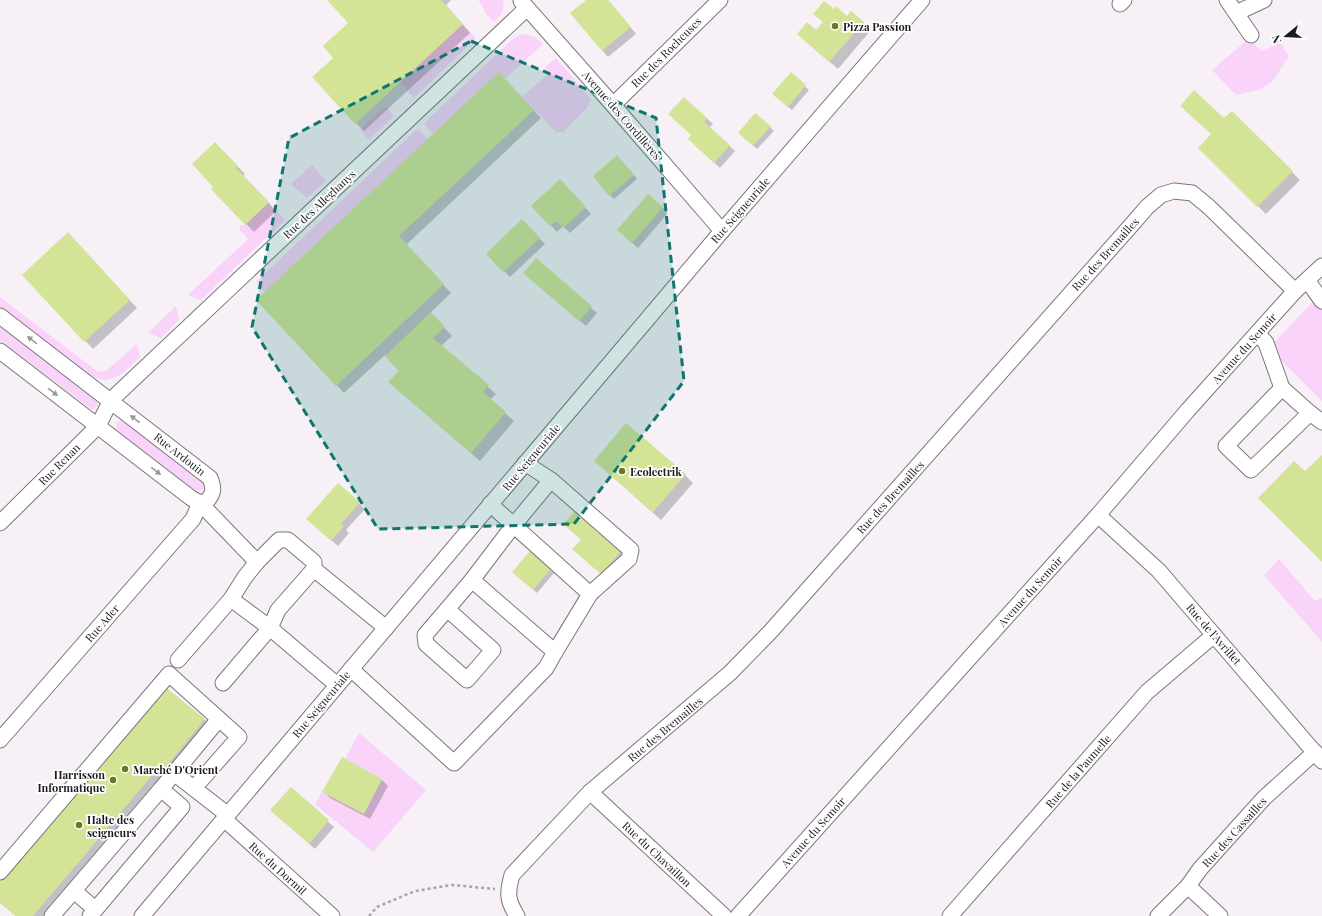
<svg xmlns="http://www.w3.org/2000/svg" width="1322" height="916" viewBox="0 0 1322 916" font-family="'Playfair Display',serif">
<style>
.green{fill:#f9d3f9}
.shadow{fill:#0003}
.building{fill:#d4e497}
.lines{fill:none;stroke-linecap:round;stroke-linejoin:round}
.minor-casing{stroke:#7b767b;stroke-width:17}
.path{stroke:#a7a2a7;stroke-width:2.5;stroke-dasharray:3 3;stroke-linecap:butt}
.minor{stroke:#fff;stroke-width:15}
.oneway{fill:#999899}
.marked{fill:#0f766e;fill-opacity:0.2;stroke:#0f766e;stroke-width:3;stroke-dasharray:8 5;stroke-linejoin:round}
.poi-dot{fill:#6a7824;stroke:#fff;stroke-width:1.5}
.labels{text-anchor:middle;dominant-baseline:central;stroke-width:3.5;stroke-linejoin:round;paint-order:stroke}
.poi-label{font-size:11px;font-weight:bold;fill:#1d1b1d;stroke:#fff;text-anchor:start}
.street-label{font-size:11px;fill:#1d1b1d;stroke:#fff}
</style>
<rect width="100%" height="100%" fill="#f7f1f7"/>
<g class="green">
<path d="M478 0H503C505 10 501 15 494 22L485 13 482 4Z"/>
<polygon points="463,24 476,38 414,98 400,82"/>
<path d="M523 34C533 35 537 38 543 44L505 79 433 134 425 124 426 121 514 38Z"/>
<polygon points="1248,39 1262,51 1280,42 1289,56 1273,81 1259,90 1236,95 1212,70"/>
<polygon points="556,58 591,99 587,108 563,132 556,132 522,97 547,75 545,67"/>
<polygon points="383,108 387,108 394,116 369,140 360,130"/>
<polygon points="418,130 420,131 428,139 265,292 256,282 415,131"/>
<polygon points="312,165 326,181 307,198 291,184"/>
<polygon points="269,202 285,220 201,300 188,295 248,239 240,230 239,226 245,225"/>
<polygon points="1322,292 1322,401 1269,348"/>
<path d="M0 297 98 372 106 371 136 345 138 347 140 357C123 373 110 389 86 373L0 307Z"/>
<polygon points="176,306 179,320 161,338 148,333"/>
<path d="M0 325 95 399 98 404C97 408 95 409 91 409L0 340Z"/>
<path d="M122 420 125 421 203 481V488C200 492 198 491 193 489L117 430 116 423Z"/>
<polygon points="1279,559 1315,601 1322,598 1322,642 1264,575"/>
<polygon points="359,733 426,790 373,852 315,804 322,792 364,814 382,779 345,759"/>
</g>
<g class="shadow">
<polygon points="328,0 451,0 446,5 470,33 364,131 356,123 335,58 349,23"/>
<polygon points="587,0 608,0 636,34 608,57 571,14"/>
<polygon points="834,11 847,17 863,22 871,30 838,69 798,34 816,32 824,23 815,14"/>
<polygon points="791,74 809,90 792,110 777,98"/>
<polygon points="507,82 541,118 406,245 451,293 430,313 452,336 441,346 496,394 490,400 514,421 480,461 397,389 400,371 385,355 344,393 257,301"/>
<polygon points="684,98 713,124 709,128 735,151 720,168 695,145"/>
<polygon points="1232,112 1300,180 1266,214 1200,148"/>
<polygon points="770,127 774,131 757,149 743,136"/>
<polygon points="215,143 245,174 243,176 276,211 254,232 212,189 215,187"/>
<polygon points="621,160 637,179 614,199 610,195"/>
<polygon points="565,186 591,214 570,233 563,226 557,232 533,206"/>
<polygon points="662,207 668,213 638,248 624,236"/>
<polygon points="522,221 545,244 510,277 487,254"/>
<polygon points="76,242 137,308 93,349 23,275"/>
<polygon points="536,260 597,313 586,326 530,278"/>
<polygon points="595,461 685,475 693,483 661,520"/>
<polygon points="338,484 365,509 346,530 349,533 338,546 314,525"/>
<polygon points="620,552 626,558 607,579 579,555"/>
<polygon points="550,570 554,573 537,593 517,575"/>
<polygon points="163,687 205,720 213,728 47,916 16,916 0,903 0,882"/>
<polygon points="342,758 382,780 388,786 370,819 330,798 324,792"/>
<polygon points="291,788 334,827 315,849 278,816"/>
</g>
<g class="building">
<polygon points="327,0 441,0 463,24 355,124 312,77 333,58 323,46 348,23"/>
<polygon points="586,0 608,0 631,27 602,51 570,13"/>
<polygon points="824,1 834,9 836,6 847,16 851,11 864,22 829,62 797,34 807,22 816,30 823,22 813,14"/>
<polygon points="499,72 534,110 399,236 444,284 336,386 256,300"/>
<polygon points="791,72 806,85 788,107 772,94"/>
<polygon points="1194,90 1224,118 1232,111 1293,171 1257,207 1198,148 1211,134 1180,106"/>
<polygon points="684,97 707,118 704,122 730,145 714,163 688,139 691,135 668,114"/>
<polygon points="755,113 771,126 753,146 738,133"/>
<polygon points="215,142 238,166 236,168 269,202 245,225 211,189 213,187 192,164"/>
<polygon points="617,155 634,175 609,196 593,176"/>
<polygon points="560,179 586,207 563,228 557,221 550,226 531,206"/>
<polygon points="648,194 663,207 632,243 617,230"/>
<polygon points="522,219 540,238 503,272 486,254"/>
<polygon points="68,232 130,300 84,342 22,275"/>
<polygon points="536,258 592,306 579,321 523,273"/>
<polygon points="431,312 445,327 433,338 489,385 483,392 506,412 471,453 388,382 399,371 385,356"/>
<polygon points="626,423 686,474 653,512 594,461"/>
<polygon points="1322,455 1322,562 1258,498 1294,461 1305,471"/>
<polygon points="338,483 360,502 341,524 344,526 331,541 306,519"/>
<polygon points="575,511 621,551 601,574 572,549 581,540 563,524"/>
<polygon points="530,551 551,569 533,590 512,572"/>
<polygon points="163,685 205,719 165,768 160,766 33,916 16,916 0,903 0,881"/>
<polygon points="342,757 382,779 364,814 322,792"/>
<polygon points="291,787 329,820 309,844 270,810"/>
</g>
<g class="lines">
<defs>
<g id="minor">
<polyline points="1227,0 1251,35"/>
<polyline points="521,1 613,105 722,231"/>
<polyline points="1120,4 1124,0"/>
<polyline points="1236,13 1264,0"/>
<polyline points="613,105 720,0"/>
<polyline points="1307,280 1322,301"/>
<path d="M0 316 210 478C214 488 214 493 207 501L200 503 191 498 0 351"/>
<polyline points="1258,334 1266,343 1282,388 1226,446 1251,470 1310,413 1282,388"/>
<polyline points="1310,413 1322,422"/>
<polyline points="200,503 257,562 245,577 231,599 270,628 223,683"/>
<polyline points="490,504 590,594 629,559 631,550 551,480 525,463"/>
<polyline points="1098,515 1159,571 1322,761"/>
<polyline points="0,523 98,426 111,400 527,8"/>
<polyline points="257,562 279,540 288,540 314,562 314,569"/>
<polyline points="472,580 555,652 590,594"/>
<polyline points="447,609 493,650 467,680 426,644 425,635 472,580 513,526 551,480"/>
<polyline points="178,660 231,599"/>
<polyline points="351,669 454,763 546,668 555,652"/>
<polyline points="337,685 270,628 278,610 314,569 386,628"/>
<polyline points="0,740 193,519 200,503"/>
<polyline points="174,773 228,815"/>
<polyline points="161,789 219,719"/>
<polyline points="590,792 724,916"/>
<polyline points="224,819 332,916"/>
<polyline points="0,872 169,674 239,737 194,788"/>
<polyline points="1188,886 1220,916"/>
<polyline points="74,891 95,909"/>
<polyline points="52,916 161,789 182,807 90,916"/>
<polyline points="142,916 722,231 922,0"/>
<path d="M517 916C507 900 507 893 512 875L590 792 730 673 771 631 1135 221 1147 207 1161 195 1174 191 1192 193 1209 207 1295 291"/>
<polyline points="738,916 1098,515 1188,410 1295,291 1322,266"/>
<polyline points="950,916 1147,692 1214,635"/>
<polyline points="1158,916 1188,886 1200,869 1264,798 1315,752"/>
</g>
</defs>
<use href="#minor" class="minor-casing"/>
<polyline class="path" points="369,916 377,907 415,891 452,885 495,889"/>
<use href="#minor" class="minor"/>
</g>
<defs><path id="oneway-solid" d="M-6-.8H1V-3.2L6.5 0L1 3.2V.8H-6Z"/></defs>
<g class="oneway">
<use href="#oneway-solid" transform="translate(32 340) rotate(-143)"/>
<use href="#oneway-solid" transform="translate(53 392) rotate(37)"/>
<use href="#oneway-solid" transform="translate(135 419) rotate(-142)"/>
<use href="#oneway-solid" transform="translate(156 471) rotate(38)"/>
</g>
<path class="marked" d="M471 41 656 118 684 381 574 524 378 529 252 327 289 138Z"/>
<g class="poi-dot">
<circle cx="835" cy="26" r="4"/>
<circle cx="622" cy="471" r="4"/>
<circle cx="125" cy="769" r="4"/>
<circle cx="113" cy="780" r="4"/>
<circle cx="79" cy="825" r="4"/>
</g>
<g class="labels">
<g class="poi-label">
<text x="843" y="26">Pizza Passion</text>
<text x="630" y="471">Ecolectrik</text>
<text x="133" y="769">Marché D'Orient</text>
<text x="105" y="774" text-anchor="end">Harrisson<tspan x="105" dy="13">Informatique</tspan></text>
<text x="87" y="819">Halte des<tspan x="87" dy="13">seigneurs</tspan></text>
</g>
<g class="street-label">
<text transform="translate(666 52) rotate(-45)">Rue des Rocheuses</text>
<text transform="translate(622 115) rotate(49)">Avenue des Cordillères</text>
<text transform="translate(319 204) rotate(-43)">Rue des Alleghanys</text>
<text transform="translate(740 210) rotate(-49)">Rue Seigneuriale</text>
<text transform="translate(1105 254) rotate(-48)">Rue des Bremailles</text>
<text transform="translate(1244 348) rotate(-48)">Avenue du Semoir</text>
<text transform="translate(180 454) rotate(38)">Rue Ardouin</text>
<text transform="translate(531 457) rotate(-50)">Rue Seigneuriale</text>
<text transform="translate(59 464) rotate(-45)">Rue Renan</text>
<text transform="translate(890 497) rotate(-48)">Rue des Bremailles</text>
<text transform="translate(1030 591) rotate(-48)">Avenue du Semoir</text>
<text transform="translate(102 623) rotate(-49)">Rue Ader</text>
<text transform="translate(1214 634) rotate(49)">Rue de l'Avrillet</text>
<text transform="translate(321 704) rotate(-50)">Rue Seigneuriale</text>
<text transform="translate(665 729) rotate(-40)">Rue des Bremailles</text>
<text transform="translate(1078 771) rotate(-49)">Rue de la Paumelle</text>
<text transform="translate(813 832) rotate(-48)">Avenue du Semoir</text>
<text transform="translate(1234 832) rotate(-48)">Rue des Cassailles</text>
<text transform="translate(657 854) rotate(43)">Rue du Chavaillon</text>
<text transform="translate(278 868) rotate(42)">Rue du Dormil</text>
</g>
</g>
<g transform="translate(1286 36) rotate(252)" stroke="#ffffff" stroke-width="3" paint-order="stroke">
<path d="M0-3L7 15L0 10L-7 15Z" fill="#1d1b1d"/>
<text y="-6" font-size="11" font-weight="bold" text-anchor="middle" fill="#1d1b1d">N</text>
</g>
</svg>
